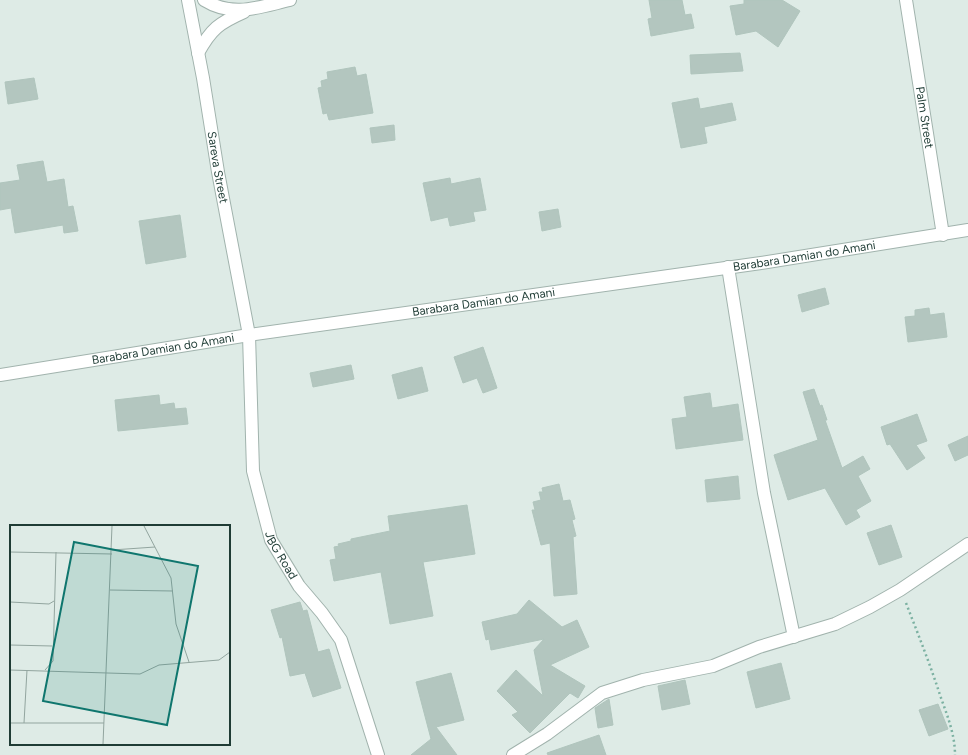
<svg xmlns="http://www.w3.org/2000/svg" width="968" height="755" viewBox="0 0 968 755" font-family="Figtree,sans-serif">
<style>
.building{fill:#b3c6bf;stroke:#b0c5bd}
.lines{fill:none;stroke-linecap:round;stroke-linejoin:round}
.minor-casing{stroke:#a1b3ad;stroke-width:14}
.path{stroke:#7cb1a2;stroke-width:2.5;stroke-dasharray:2 3;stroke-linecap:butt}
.minor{stroke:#fff;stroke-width:12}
.labels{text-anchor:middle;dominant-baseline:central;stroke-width:3;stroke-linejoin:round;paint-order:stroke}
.street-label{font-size:12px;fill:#1f3c35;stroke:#eff7f3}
.inset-road{fill:none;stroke:#92a59f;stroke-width:1}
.view{fill:#0f766e;fill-opacity:0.15;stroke:#0f766e;stroke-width:2}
.inset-edge{fill:none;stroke:#1f3c35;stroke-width:2}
</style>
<rect width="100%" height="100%" fill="#deebe6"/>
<g class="building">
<polygon points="649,0 682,0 685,15 691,14 694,28 651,36 648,19 652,18"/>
<polygon points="744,0 782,0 800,11 778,47 756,31 736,35 730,6 744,4"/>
<polygon points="740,53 743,71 691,74 690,55"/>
<polygon points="355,67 357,76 366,74 373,113 329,120 327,113 323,114 318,88 322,87 321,81 328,79 327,72"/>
<polygon points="34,78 38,99 8,104 5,82"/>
<polygon points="698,98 700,109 732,103 736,120 704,127 707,143 681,148 672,103"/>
<polygon points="394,125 395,140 372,143 370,128"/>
<polygon points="43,161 47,182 64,179 68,207 73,206 78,231 64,233 63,225 15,233 11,208 0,210 0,183 20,180 17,165"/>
<polygon points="450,178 451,184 480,178 486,210 473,212 475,221 450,226 448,217 431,221 423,183"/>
<polygon points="558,209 561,227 542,231 539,212"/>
<polygon points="180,215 186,257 146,264 139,221"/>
<polygon points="825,288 829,304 802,312 798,295"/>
<polygon points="929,308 930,315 944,313 947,337 908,342 905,317 915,316 915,310"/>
<polygon points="483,347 497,388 483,393 477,378 463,383 454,357"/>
<polygon points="351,365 354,379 313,387 310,373"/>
<polygon points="422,367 428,391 398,399 392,375"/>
<polygon points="814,389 820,406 822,405 827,420 825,420 842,468 863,456 870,469 858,476 871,501 856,510 860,517 846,525 825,488 788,500 774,455 818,440 803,392"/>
<polygon points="710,393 712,408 738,404 743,440 676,449 672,419 687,417 684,397"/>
<polygon points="159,395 160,405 174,403 175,409 186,408 188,424 118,431 115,400"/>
<polygon points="917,414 927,441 916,445 925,458 907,470 890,444 887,445 881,427"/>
<polygon points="968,436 968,455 955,461 948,445"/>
<polygon points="738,476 740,499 707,502 705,480"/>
<polygon points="559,484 563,501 570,500 575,519 572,520 576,536 573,537 577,594 554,596 550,543 541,545 532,510 535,510 533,502 541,500 539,492 543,492 542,488"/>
<polygon points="467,505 475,554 423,562 433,616 390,624 381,572 334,581 330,560 336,559 334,547 339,546 338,544 351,541 351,539 390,531 388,516"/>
<polygon points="891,525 902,557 879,565 867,533"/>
<polygon points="529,600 562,627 577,620 589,647 550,665 585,686 578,698 570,693 530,733 512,715 518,712 497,691 516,670 543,696 534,650 544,639 491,650 489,639 486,640 482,622 517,614"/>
<polygon points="300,602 303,611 307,610 318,652 329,649 341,688 313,697 305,673 290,676 282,637 280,638 271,610"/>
<polygon points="781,663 790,699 756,708 747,672"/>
<polygon points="451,673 464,720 436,727 457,755 411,755 431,739 416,682"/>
<polygon points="685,680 690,704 662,710 658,686"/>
<polygon points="609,699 613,725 598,728 595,708"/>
<polygon points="938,704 948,729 929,736 919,710"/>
<polygon points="599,735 606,755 548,755 547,753"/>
</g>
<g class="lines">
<defs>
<g id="minor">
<path id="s1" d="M188 0 203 78 218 172 249 335 253 471 271 540 299 586 322 613 341 640 378 755"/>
<path d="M204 0C233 18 259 7 290 0"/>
<path id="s2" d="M906 0 943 235"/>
<path d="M198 53C211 29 219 23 244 12"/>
<polyline points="728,267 764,493 794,637"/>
<path id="s3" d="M0 375 249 335 761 263 968 230"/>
<polyline points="513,755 547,734 602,693 643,680 713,666 759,647 835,624 870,607 900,590 968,544"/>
</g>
</defs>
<use href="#minor" class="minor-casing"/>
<path class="path" d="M906 603C918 634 930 664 940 695 947 715 955 734 955 755"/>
<use href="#minor" class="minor"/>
</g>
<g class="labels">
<g class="street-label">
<text stroke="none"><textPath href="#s2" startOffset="119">Palm Street</textPath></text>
<text stroke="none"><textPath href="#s1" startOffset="170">Sareva Street</textPath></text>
<text stroke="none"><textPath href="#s3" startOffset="813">Barabara Damian do Amani</textPath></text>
<text stroke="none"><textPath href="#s3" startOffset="489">Barabara Damian do Amani</textPath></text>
<text stroke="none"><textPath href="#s3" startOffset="165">Barabara Damian do Amani</textPath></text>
<text stroke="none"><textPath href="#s1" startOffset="566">JBG Road</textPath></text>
</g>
</g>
<g transform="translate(10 525)">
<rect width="220" height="220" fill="#deebe6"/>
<path class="inset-road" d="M134 1 161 53 166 99 179 137M102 25 145 22M0 27 102 29M100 65 163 66M0 77 39 79 44 76M0 120 42 121M0 145 130 149 149 140 209 135 220 127M35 145 43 136 46 27M0 198H94M14 198 17 145M93 219 102 1"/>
<path class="view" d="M64 17 188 41 157 200 33 176Z"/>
<rect width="220" height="220" class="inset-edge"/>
</g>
</svg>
